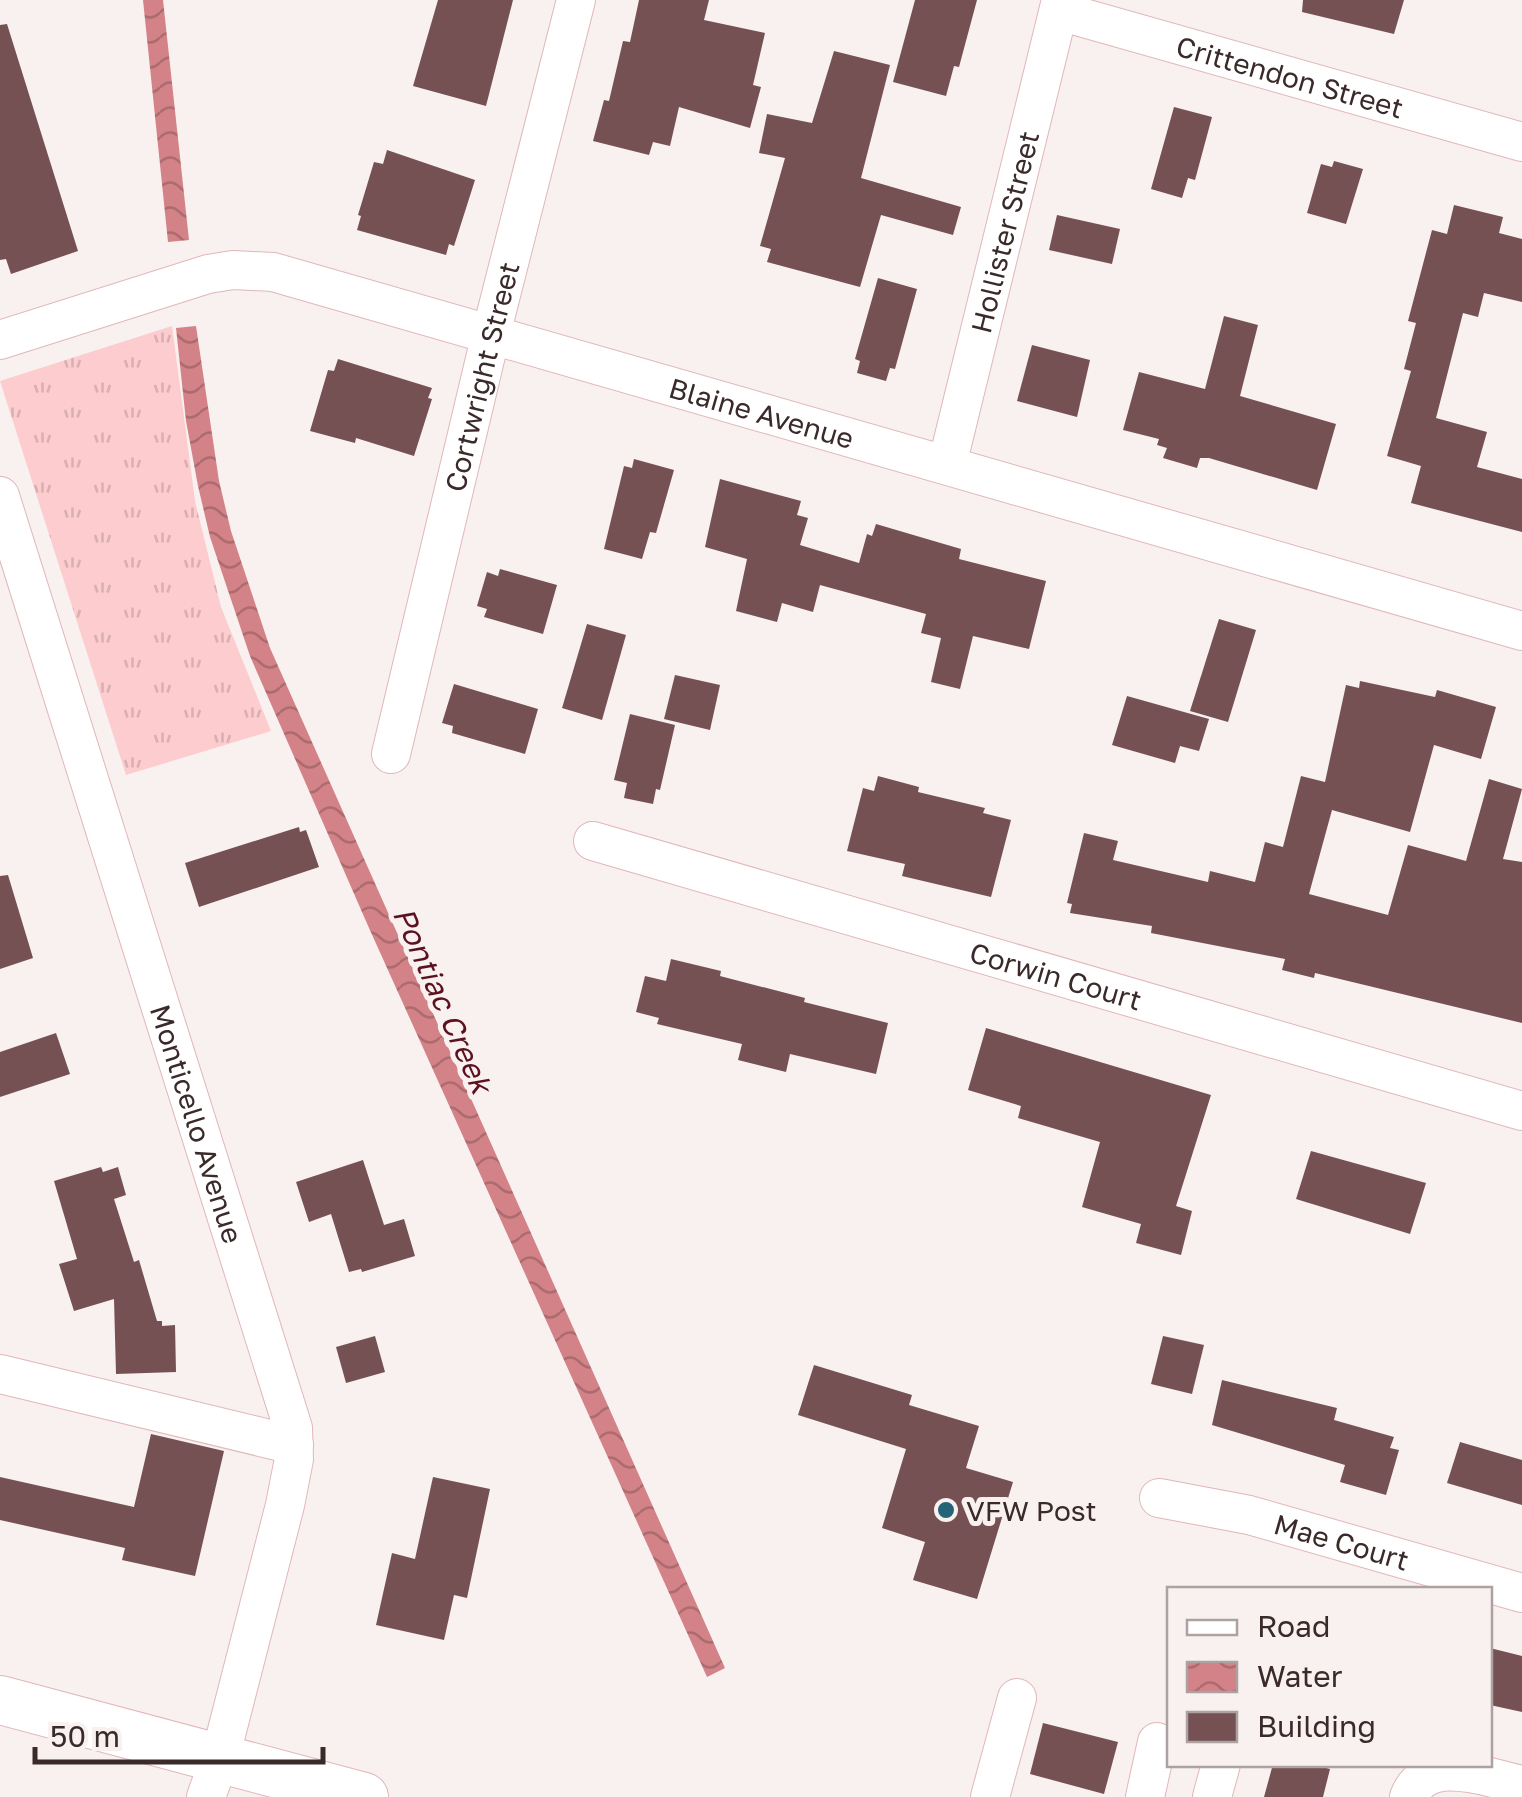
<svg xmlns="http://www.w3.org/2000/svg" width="1522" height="1797" viewBox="0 0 1522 1797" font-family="'Golos Text',sans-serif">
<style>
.grass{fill:url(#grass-tufts)}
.water{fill:url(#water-waves)}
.building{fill:#765153}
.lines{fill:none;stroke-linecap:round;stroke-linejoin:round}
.minor-casing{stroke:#e1b7b8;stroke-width:40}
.major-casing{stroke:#e1b7b8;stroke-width:50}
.minor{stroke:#fff;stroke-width:38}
.major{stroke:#fff;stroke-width:48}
.poi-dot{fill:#256379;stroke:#f9f0f0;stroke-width:4}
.labels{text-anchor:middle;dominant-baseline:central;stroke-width:10;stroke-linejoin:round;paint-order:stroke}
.street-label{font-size:28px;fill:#3a2a2a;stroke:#f9f0f0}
.poi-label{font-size:28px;fill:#3a2a2a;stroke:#f9f0f0;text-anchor:start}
.water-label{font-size:30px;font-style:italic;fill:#5b121e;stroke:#f9f0f0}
</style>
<defs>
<pattern id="grass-tufts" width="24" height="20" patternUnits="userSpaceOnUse" patternTransform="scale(2.5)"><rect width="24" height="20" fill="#fcccce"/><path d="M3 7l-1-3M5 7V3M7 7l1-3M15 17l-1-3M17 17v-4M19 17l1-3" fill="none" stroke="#d9afb1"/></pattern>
<pattern id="water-waves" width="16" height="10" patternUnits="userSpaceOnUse" patternTransform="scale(2.5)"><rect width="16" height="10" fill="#d38287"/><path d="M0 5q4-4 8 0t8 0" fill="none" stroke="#ac6b6f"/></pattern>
</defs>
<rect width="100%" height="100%" fill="#f9f0f0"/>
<polygon class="grass" points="172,326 195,501 221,607 271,731 126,775 0,381"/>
<g class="water">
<polygon points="143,0 163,0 189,240 168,242"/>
<polygon points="196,326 219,481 231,531 270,648 725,1668 707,1677 369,928 250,656 210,537 198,486 186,421 176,328"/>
</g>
<g class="building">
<polygon points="438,0 513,0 486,106 413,86"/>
<polygon points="639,0 709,0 704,20 765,33 753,85 761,87 750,128 679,107 670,146 653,142 649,155 593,141 604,100 609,101 623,41 630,42"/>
<polygon points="915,0 977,0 959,67 954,66 946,96 893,82"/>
<polygon points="1303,0 1404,0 1394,34 1302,12"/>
<polygon points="7,24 78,251 11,274 6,259 0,260 0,25"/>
<polygon points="834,51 890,65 861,178 961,207 953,235 881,215 860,287 767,262 771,249 760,246 785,158 759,153 767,114 812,123"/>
<polygon points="1174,107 1212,117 1195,180 1188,178 1182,198 1151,189"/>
<polygon points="387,150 475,180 454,246 449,244 446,255 357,230 361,216 358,215 374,162 383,164"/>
<polygon points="1334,161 1363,169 1346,224 1307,213 1321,164 1332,167"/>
<polygon points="1454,205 1503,217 1499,233 1522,239 1522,302 1484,293 1478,317 1463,313 1436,418 1487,432 1477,467 1522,479 1522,532 1411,503 1421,466 1387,456 1411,371 1404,369 1416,323 1408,321 1432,230 1447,234"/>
<polygon points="1057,215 1120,229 1112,264 1049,250"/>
<polygon points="878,278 917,289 895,369 890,368 886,381 857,373 860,361 855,359"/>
<polygon points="1224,316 1258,325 1240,396 1336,424 1317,490 1209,458 1200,458 1197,468 1163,458 1167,448 1157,445 1159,439 1123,430 1139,372 1205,389"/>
<polygon points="1032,345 1090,360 1077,417 1017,401"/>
<polygon points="338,359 432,388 428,398 432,399 414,456 356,438 355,443 310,431 328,370 334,371"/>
<polygon points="634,459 674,470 656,533 650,532 642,559 604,549 624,466 632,468"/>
<polygon points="720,479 801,501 797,515 808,518 800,545 859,563 867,534 872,536 876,524 961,549 959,559 1046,581 1029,649 973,636 960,689 931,682 941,638 921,633 926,614 820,585 813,612 782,603 777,622 736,611 747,559 705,547"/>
<polygon points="500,569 557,585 543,634 484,617 487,609 477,606 487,572 498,576"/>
<polygon points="1219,619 1256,630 1228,722 1190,711"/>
<polygon points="587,624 626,635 602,720 562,708"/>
<polygon points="675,675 720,685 710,730 664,719"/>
<polygon points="1360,681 1435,697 1437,690 1496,707 1481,759 1434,745 1410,832 1332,810 1309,894 1388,915 1408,845 1466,861 1489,779 1522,789 1503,859 1522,862 1522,1023 1315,973 1314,978 1282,970 1285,959 1151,933 1152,926 1070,913 1072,904 1067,903 1084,833 1118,841 1113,860 1208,882 1210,871 1255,882 1265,842 1283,847 1301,776 1325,782 1346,685 1359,688"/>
<polygon points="454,684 538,709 525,754 452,733 453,726 442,723"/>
<polygon points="1127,696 1209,719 1199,751 1180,746 1175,763 1112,745"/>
<polygon points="630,714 675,725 660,790 656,789 653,804 624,798 627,783 614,780"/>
<polygon points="878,776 919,787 918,792 985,808 983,813 1011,820 991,897 902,876 905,864 847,851 863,788 874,791"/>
<polygon points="299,827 300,832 306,830 319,867 199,907 185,863"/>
<polygon points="8,875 33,958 0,969 0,876"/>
<polygon points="671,959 721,971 720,976 805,998 804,1002 888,1023 876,1074 790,1054 786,1072 738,1060 742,1044 657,1024 659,1018 636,1012 645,976 666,981"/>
<polygon points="986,1028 1211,1095 1176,1206 1192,1211 1181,1255 1136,1243 1141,1224 1082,1207 1100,1142 1018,1118 1021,1106 968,1090"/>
<polygon points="56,1033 70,1074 0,1097 0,1052"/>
<polygon points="1311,1151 1426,1183 1410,1234 1296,1199"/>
<polygon points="363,1160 384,1225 404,1219 415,1256 362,1272 361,1269 349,1272 331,1214 309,1222 296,1182"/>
<polygon points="101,1167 103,1172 118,1167 126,1195 114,1199 134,1262 139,1260 157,1321 162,1321 162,1326 175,1325 176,1372 116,1374 114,1299 74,1311 59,1264 77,1259 54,1181"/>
<polygon points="375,1336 385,1372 346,1383 336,1347"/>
<polygon points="1163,1336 1204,1345 1192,1394 1151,1384"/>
<polygon points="814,1365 912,1395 909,1405 979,1426 966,1468 1013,1482 977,1599 913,1580 925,1542 882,1528 906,1449 798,1415"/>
<polygon points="1222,1380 1337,1408 1334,1420 1394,1437 1390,1448 1399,1450 1386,1495 1340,1482 1345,1465 1212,1425"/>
<polygon points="151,1434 224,1451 195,1576 122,1560 125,1548 0,1520 0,1477 134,1507"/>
<polygon points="1460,1442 1522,1460 1522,1505 1447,1483"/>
<polygon points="433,1477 490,1489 467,1598 454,1595 444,1640 376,1625 392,1553 415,1559"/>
<polygon points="1490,1648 1522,1656 1522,1712 1490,1705"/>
<polygon points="1043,1723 1118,1742 1104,1794 1030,1774"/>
<polygon points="1273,1764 1311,1764 1330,1769 1323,1797 1264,1797"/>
</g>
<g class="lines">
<defs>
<g id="minor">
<path id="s1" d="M1059 11 1522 142"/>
<path id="s2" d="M0 340 208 274 233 270 273 272 1522 631"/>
<path id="s3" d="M947 465 1061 0"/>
<path id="s4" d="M0 496 293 1428 294 1459 285 1505 220 1758 206 1797"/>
<path id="s5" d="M391 754 491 334 576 0"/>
<path id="s6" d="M593 841 1522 1111"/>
<polyline points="0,1374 294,1445"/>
<path id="s7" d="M1159 1498 1249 1515 1522 1593"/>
<polyline points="990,1797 1017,1698"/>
<polyline points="1145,1797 1157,1742"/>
<polyline points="1212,1797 1221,1764"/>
<path d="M1409 1797C1426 1753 1488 1778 1522 1785"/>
</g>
<polyline id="major" points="0,1700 364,1797"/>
</defs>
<use href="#minor" class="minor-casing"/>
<use href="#major" class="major-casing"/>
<use href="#minor" class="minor"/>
<use href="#major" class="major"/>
</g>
<circle class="poi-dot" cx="946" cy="1510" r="10"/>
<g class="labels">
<g class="street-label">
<text stroke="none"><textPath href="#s1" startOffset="240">Crittendon Street</textPath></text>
<text stroke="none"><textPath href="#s3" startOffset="240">Hollister Street</textPath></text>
<text stroke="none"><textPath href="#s5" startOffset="388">Cortwright Street</textPath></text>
<text stroke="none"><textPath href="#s2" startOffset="792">Blaine Avenue</textPath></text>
<text stroke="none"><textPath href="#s6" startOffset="482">Corwin Court</textPath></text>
<text stroke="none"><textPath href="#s4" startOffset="658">Monticello Avenue</textPath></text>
<text stroke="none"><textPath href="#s7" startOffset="188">Mae Court</textPath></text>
</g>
<g class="poi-label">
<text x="966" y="1510">VFW Post</text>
</g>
<g class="water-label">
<text transform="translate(443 1000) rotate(66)">Pontiac Creek</text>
</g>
</g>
<rect x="1167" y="1587" width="325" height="180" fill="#f9f0f0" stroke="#ada1a1" stroke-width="2.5"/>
<rect x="1187" y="1620" width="50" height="15" fill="#ffffff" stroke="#ada1a1" stroke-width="2.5"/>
<text x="1257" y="1637" font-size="30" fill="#3a2a2a">Road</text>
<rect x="1187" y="1662" width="50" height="30" fill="url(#water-waves)" stroke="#ada1a1" stroke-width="2.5"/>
<text x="1257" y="1687" font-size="30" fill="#3a2a2a">Water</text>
<rect x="1187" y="1712" width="50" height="30" fill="#765153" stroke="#ada1a1" stroke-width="2.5"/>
<text x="1257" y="1737" font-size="30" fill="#3a2a2a">Building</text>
<path d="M35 1747v15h288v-15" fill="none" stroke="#3a2a2a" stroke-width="5"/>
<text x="50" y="1747" font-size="30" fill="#3a2a2a" stroke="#f9f0f0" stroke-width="8" paint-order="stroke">50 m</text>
</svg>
